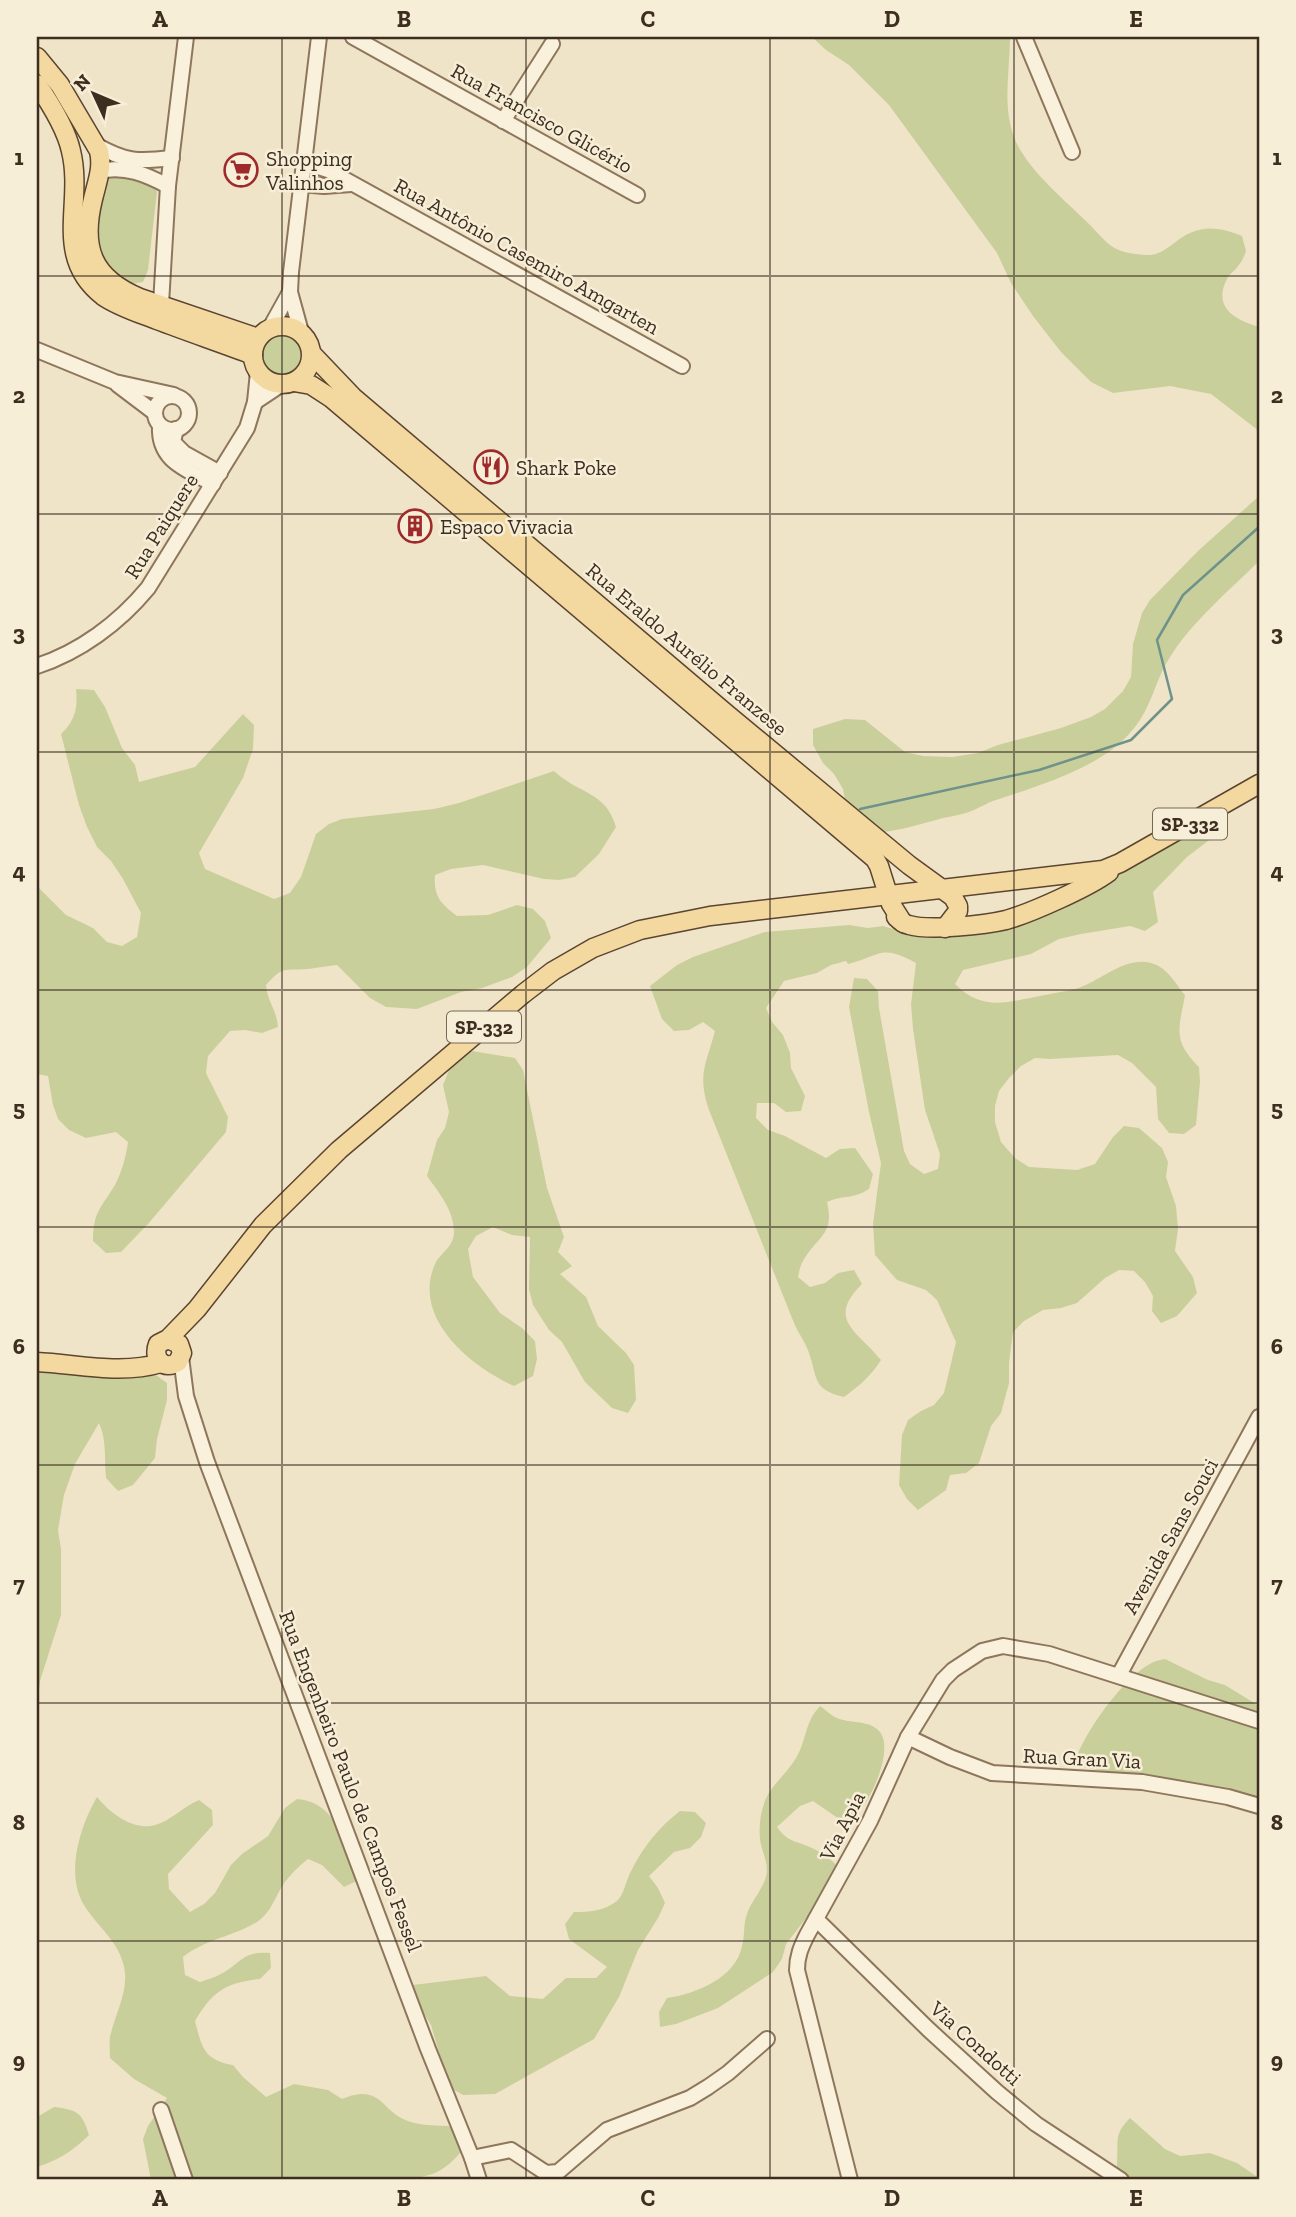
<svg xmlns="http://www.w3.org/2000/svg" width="1296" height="2217" viewBox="0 0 1296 2217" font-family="'Zilla Slab',serif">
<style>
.green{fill:#c9cf9b}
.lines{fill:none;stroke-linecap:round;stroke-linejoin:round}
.stream{stroke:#6f938a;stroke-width:2.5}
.minor-casing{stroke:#8d765c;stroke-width:18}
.major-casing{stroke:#5b4430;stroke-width:21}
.minor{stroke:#faf1dc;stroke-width:14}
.major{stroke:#f3d9a0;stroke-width:18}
.grid{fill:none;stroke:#3d2e20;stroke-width:2;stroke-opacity:0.55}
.labels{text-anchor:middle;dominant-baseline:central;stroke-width:5;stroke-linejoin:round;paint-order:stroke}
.shield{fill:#f7eed8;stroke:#756857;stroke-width:2}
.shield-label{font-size:19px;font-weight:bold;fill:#3d2e20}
.street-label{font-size:21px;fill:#3d2e20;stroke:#f7eed8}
.poi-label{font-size:21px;fill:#3d2e20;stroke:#f7eed8;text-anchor:start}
.neatline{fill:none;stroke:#3d2e20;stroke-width:2.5}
.grid-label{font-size:23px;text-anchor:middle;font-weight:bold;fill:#3d2e20}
</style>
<rect width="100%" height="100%" fill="#f0e4c8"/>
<g class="green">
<path d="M812 37H1010C1010 71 1002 104 1014 137 1026 169 1066 201 1090 225 1097 232 1105 242 1113 247 1121 253 1140 255 1149 255 1158 255 1166 249 1173 244 1196 225 1215 225 1242 236L1246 251C1244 256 1242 262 1238 266 1235 271 1229 274 1227 279 1212 308 1236 320 1259 327V431L1211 394 1170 386 1113 393 1091 382 1061 352 1033 316 1011 283 997 253 889 105 849 65 826 50Z"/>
<polygon points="114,175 151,180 157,192 148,270 143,282 131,284 118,278 105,265 93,235 104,181"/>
<circle cx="282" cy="354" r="22"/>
<path d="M1259 496V561C1231 589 1193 621 1172 654 1154 680 1153 708 1130 733 1098 769 1038 786 993 801 987 803 981 807 974 810 965 814 954 816 943 818 917 825 894 833 866 833L846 806 843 789 834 774 823 763 813 745V729L845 719 865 720 905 752 923 756 952 757 978 753 998 745 1061 728 1091 717 1105 709 1123 691 1131 677 1133 644 1142 613 1150 600 1198 551Z"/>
<path d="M76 689 94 690 105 707 122 748 135 765 139 782 195 767 243 714 254 725 253 749 243 778 199 853 205 869 274 899 290 893 301 877 316 834 329 824 342 819 434 809 459 803 554 771C578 794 606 791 616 827L599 854 575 877 559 880 544 879 483 865 451 869 435 875C433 896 441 904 457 916L488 915 517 905 533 909 545 921 551 938 527 967 512 977 482 988 461 992 417 1009 386 1007 370 998 337 965C327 966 317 968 308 969 284 971 284 965 266 985 268 1004 276 1007 278 1027L262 1033 245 1030 230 1031 208 1056 206 1073 228 1117 226 1132 148 1224 121 1252 106 1253 93 1241C93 1212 101 1208 115 1185 122 1171 126 1157 128 1142L116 1132 86 1138 69 1130 58 1119 53 1105 48 1076 37 1074V886L66 915 93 928 107 942 122 946 137 937 141 913 123 879 111 861 97 847 87 827 79 805 61 734C75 721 78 708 76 689Z"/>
<path d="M1208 823 1212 838 1187 857 1153 892 1158 922 1145 931 1130 926 1081 934 1059 939 1031 954 963 970 955 984C984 1013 1010 1001 1045 995 1059 992 1072 991 1086 985 1106 976 1127 957 1151 963 1167 967 1175 983 1185 995 1179 1029 1172 1040 1199 1067L1200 1082 1196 1125 1184 1134 1169 1133 1158 1119 1156 1087 1132 1063 1118 1055 1050 1059 1035 1058 1021 1066 1009 1078 999 1091 995 1106V1122L1001 1142 1015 1158 1029 1167 1077 1170 1095 1164 1113 1137 1124 1126 1139 1128 1162 1148 1168 1162 1166 1177 1176 1206 1178 1229 1175 1251 1193 1277 1197 1293 1177 1316 1161 1323 1152 1311 1153 1296 1145 1282 1134 1271 1119 1270 1105 1278 1077 1303 1061 1308 1043 1310 1024 1321 1013 1332 1009 1363V1383L1001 1413 991 1426 979 1463 966 1473 950 1475 946 1490 918 1510 907 1499 899 1485 902 1435 908 1420 921 1411 934 1405 944 1393 956 1342 937 1300 926 1290 897 1280 875 1255 873 1224 881 1163 869 1112 849 1007 854 978 867 979 878 991 879 1008 904 1151 910 1164 924 1174 938 1169 940 1154 925 1110 913 1029 911 1004 916 963C880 944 883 955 848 964L846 961 831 965 817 973 784 981 766 1008 772 1022 783 1035 790 1053 791 1068 805 1096 801 1111 786 1112 774 1103H757L756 1118 768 1130 785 1136 826 1158 840 1149 855 1148 873 1174 869 1189C852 1200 845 1194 827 1202 835 1235 817 1236 803 1261 800 1266 799 1272 798 1277L810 1287 825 1283 838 1273 854 1270 862 1284C826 1320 857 1330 881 1360 871 1376 859 1386 844 1397 812 1389 818 1379 809 1353 806 1343 798 1333 794 1323L709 1110C697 1074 706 1065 715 1031L703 1022 689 1030 674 1031 662 1019 650 986 677 965 693 957 765 932 849 925 868 928 883 926 900 931 918 933 973 924 1134 867 1153 851Z"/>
<path d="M466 1050 515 1058 523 1070 547 1188 564 1237 558 1252 572 1266 560 1274 586 1297 598 1326 626 1353 634 1365 636 1400 628 1413 612 1408 585 1382 562 1342 549 1330 533 1305 529 1289 530 1237 512 1235 493 1227 476 1236 468 1249 473 1277 500 1313 522 1328 535 1341 537 1359 533 1376 514 1386C471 1367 411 1318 435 1264 440 1253 453 1248 454 1233 454 1210 439 1193 427 1176L437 1140 445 1128 449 1112 443 1085 449 1070Z"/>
<path d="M37 1359 153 1373 167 1383V1400L157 1439 155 1458 133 1485 118 1491 106 1478C104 1459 107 1441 99 1423L75 1464 64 1495 58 1530 61 1549V1615L40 1681 37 1703Z"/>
<path d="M1165 1659 1208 1680 1225 1685 1259 1706V1810L1180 1788 1074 1765C1082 1735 1123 1678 1150 1664 1154 1661 1160 1660 1165 1659Z"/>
<path d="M820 1706C825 1709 828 1713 833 1716 847 1725 868 1718 880 1732 894 1750 871 1800 857 1814 854 1818 847 1819 842 1821L813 1801 800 1806 777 1827C790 1845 798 1840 816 1850 826 1855 832 1861 840 1868L815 1907 786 1944 782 1959 773 1972 718 2008 676 2024 660 2027 659 2012 667 1998C695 1994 736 1978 742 1946 745 1936 743 1925 747 1914 752 1899 766 1887 767 1870 767 1860 761 1849 760 1839 759 1830 760 1816 763 1807 768 1787 786 1775 796 1758 807 1740 804 1723 820 1706Z"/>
<path d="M97 1797C110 1813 133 1831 155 1825 169 1822 184 1806 199 1800L212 1810 213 1825 168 1874 169 1889 190 1912 204 1904 215 1893 231 1865 242 1854 268 1836 285 1808 297 1799C338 1802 346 1847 359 1880L344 1887 322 1865 308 1859C299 1866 292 1873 285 1882 275 1896 272 1912 257 1922 233 1937 208 1938 183 1957L185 1975 200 1982C209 1979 217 1977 226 1971 244 1959 245 1951 270 1953L271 1968 260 1979C226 1982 212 1992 195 2021 202 2048 204 2060 233 2065L243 2077 266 2097 294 2084 328 2090 342 2099C383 2082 380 2113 411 2122 426 2127 444 2124 461 2128L469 2142C444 2174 434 2177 395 2180H151L143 2139 148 2126 167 2098 134 2079 110 2058C110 2051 109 2044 110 2037 115 2013 131 1988 123 1963 117 1940 96 1925 84 1905 65 1874 80 1826 97 1797Z"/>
<path d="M680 1811 695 1812 706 1823 701 1837 690 1848 674 1852 649 1876 658 1888 665 1903 658 1918 638 1950 619 1997 594 2039 495 2094 463 2095 449 2087 431 2025 423 2012 413 1985 486 1976 510 1996 543 1999 566 1978H596L607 1967 569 1939 565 1924 574 1912C589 1912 604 1911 617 1901 624 1895 626 1880 631 1871 643 1847 659 1827 680 1811Z"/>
<path d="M54 2107C77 2110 82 2112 89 2135 74 2150 57 2161 37 2167V2117Z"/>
<path d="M1130 2118 1165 2149 1180 2156 1210 2153 1237 2163 1259 2178V2180H1114C1115 2174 1117 2168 1117 2162 1119 2141 1113 2135 1130 2118Z"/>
</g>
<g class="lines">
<polyline class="stream" points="860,809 1039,770 1131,740 1172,699 1157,640 1183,595 1259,527"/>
<defs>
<g id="minor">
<polyline points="353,37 637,195"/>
<polyline points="1024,37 1072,152"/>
<polyline points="503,121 552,44"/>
<path d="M96 145C126 162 138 162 172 158"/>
<polyline points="303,162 328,170 682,366"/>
<path d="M100 171C125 165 147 175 168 186"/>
<polyline points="301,184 324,186 351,184"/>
<polyline points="161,304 168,186 186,37"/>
<polyline points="270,328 290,292"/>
<polyline points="301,332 290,292 291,272 319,37"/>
<polyline points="37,350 115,382 174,395"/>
<polyline points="118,385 155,413"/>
<circle cx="172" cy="413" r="17"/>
<polyline points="255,402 282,384"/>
<path d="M160 426C158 461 186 469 213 484"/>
<polyline points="176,429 173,442 184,453 220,473"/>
<path d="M37 666C80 652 119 623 148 588L247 428 255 402 258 372"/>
<polyline points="181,1357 186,1396 207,1462 428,2049 472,2158 479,2180"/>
<polyline points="1119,1675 1259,1417"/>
<polyline points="908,1737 950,1757 992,1773 1142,1782 1228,1797 1259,1806"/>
<polyline points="816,1919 928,2029 997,2092 1036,2124 1121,2180"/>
<polyline points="161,2110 185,2180"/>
<polyline points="472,2158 511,2150 546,2173 558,2172 607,2130 690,2098 708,2087 728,2073 767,2039"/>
<path d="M850 2180 797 1970C797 1956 801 1947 807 1935L870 1821 908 1737 943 1680 953 1670 982 1651 1003 1646 1049 1654 1259 1721"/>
</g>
<g id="major">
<path d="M37 57 60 85 99 151C103 168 97 182 93 199 81 248 92 278 140 298L258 338"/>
<path d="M37 84C50 103 66 128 71 151 84 204 52 256 103 296 119 307 139 313 157 320 189 332 221 343 253 355"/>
<circle cx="282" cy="355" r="29"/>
<polyline points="312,354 353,397 728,715 909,865 953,897 958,906 958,911 945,928"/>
<polyline points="294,382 311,385 331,398 875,859 879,866 891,904 903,923"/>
<path d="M896 917C900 921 904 924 909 925 930 931 985 925 1006 920 1031 913 1089 887 1109 872"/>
<path d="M168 1339 179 1344 182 1353 178 1362C164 1371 152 1359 158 1344L168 1339 197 1309 263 1225 339 1150 523 994 553 971 593 948 640 930 710 916 1103 870 1120 863 1259 784"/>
<path d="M37 1362C78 1364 120 1375 161 1363"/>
</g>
</defs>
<use href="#minor" class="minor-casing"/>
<use href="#major" class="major-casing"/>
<use href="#minor" class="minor"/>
<use href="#major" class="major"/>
</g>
<path class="grid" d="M282 37V2180M526 37V2180M770 37V2180M1014 37V2180M37 276H1259M37 514H1259M37 752H1259M37 990H1259M37 1227H1259M37 1465H1259M37 1703H1259M37 1941H1259"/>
<defs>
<symbol id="supermarket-ring" viewBox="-11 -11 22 22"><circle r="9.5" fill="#f7eed8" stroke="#9e2a2b" stroke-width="1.5"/><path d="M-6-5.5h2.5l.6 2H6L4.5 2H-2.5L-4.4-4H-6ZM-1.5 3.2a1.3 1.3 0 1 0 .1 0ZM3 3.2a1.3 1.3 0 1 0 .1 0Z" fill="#9e2a2b"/></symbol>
<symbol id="restaurant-ring" viewBox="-11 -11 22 22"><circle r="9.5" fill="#f7eed8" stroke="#9e2a2b" stroke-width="1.5"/><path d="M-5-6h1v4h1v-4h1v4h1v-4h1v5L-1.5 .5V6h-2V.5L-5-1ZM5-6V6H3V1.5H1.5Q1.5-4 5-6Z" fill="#9e2a2b"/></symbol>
<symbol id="building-ring" viewBox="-11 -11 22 22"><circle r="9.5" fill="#f7eed8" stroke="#9e2a2b" stroke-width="1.5"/><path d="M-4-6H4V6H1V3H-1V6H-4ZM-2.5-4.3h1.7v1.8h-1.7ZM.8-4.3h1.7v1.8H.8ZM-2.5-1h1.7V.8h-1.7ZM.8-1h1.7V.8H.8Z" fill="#9e2a2b"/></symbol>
</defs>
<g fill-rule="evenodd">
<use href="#supermarket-ring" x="222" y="151" width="38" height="38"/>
<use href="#restaurant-ring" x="472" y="448" width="38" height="38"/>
<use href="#building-ring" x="396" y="507" width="38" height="38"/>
</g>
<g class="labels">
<g class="shield">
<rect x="1153" y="808.5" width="74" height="31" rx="5"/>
<rect x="447" y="1011.5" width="74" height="31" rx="5"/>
</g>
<g class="shield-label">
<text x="1190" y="824">SP-332</text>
<text x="484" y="1027">SP-332</text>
</g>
<g class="street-label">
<text transform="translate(542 118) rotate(29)">Rua Francisco Glicério</text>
<text transform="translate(527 256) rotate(29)">Rua Antônio Casemiro Amgarten</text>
<text transform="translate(161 526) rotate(-58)">Rua Paiquere</text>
<text transform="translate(687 649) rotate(40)">Rua Eraldo Aurélio Franzese</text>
<text transform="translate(1170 1536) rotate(-61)">Avenida Sans Souci</text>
<text transform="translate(1082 1758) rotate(3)">Rua Gran Via</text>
<text transform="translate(351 1781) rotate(69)">Rua Engenheiro Paulo de Campos Fessel</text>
<text transform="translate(842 1826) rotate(-63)">Via Apia</text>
<text transform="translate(976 2043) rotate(42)">Via Condotti</text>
</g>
<g class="poi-label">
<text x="266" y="158">Shopping<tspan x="266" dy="24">Valinhos</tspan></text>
<text x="516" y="467">Shark Poke</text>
<text x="440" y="526">Espaco Vivacia</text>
</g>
</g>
<rect width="1296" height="2217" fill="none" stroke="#f7eed8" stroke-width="77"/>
<g transform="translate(94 94) rotate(314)" stroke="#f7eed8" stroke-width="5" paint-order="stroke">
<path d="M0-5L12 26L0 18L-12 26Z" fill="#3d2e20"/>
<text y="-10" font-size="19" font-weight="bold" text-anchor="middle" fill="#3d2e20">N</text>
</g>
<rect x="38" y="38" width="1220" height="2140" class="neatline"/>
<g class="grid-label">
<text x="160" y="27">A</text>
<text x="404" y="27">B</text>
<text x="648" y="27">C</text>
<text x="892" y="27">D</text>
<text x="1136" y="27">E</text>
<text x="19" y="165">1</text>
<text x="1277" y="165">1</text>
<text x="19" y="403">2</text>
<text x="1277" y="403">2</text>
<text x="19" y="641">3</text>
<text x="1277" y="641">3</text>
<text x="19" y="879">4</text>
<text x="1277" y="879">4</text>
<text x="19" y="1116">5</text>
<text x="1277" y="1116">5</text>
<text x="19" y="1354">6</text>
<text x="1277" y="1354">6</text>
<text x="19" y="1592">7</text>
<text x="1277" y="1592">7</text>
<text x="19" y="1830">8</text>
<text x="1277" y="1830">8</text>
<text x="19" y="2068">9</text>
<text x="1277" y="2068">9</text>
<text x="160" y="2206">A</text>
<text x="404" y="2206">B</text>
<text x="648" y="2206">C</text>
<text x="892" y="2206">D</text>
<text x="1136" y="2206">E</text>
</g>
</svg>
